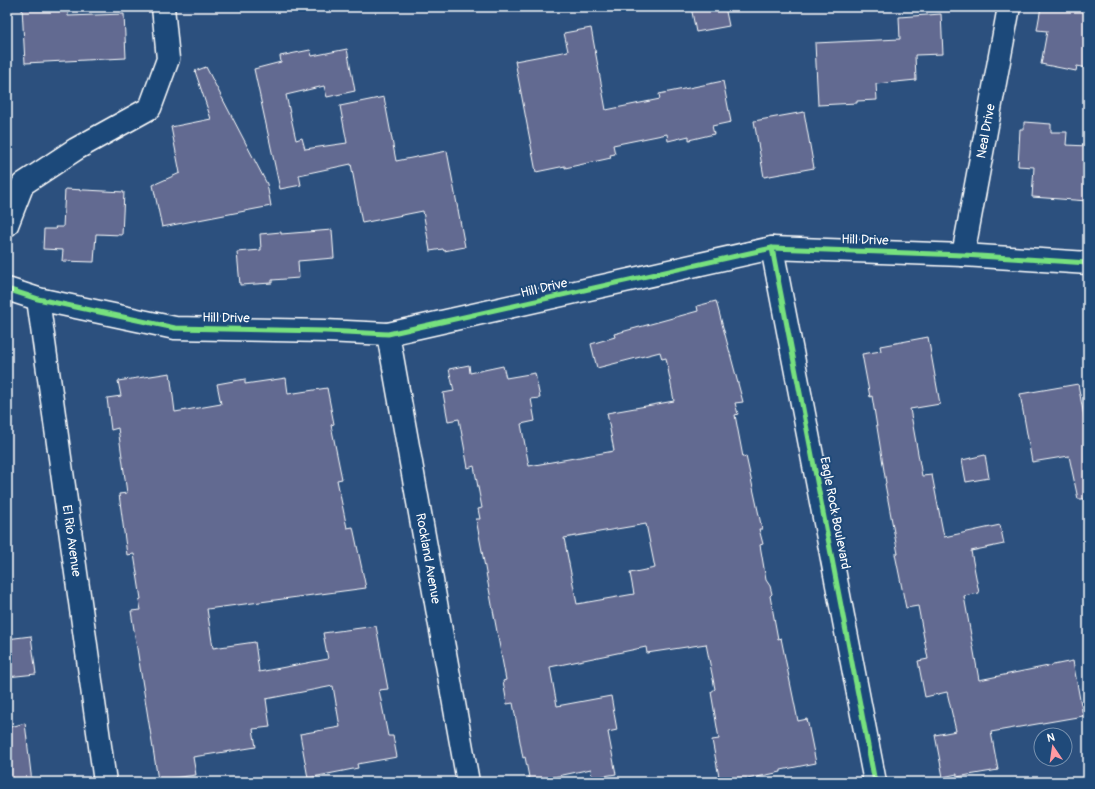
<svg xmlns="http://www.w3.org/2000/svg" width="1095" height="789" viewBox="0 0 1095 789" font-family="Pangolin,sans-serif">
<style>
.building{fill:#626b91;stroke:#fff;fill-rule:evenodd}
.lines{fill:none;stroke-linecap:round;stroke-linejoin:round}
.minor-casing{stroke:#fff;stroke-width:25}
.minor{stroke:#1f4a7a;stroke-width:22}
.cycleway-casing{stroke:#1f4a7a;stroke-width:8}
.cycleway{stroke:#77e17e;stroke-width:5}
.labels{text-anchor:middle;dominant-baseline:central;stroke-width:4;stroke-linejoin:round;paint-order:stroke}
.street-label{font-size:13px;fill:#fff;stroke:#1f4a7a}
</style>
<rect width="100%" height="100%" fill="#2c507e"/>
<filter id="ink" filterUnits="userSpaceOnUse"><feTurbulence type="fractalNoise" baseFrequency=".025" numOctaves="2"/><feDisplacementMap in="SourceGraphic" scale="8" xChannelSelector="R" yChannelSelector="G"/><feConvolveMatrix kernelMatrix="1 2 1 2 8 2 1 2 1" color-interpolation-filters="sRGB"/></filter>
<g filter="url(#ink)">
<g class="building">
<polygon points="22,7 68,7 68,16 124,14 126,58 25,63"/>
<polygon points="691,7 725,7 729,26 696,32"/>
<polygon points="1041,7 1088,7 1088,68 1077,66 1076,71 1041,64 1047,31 1037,30"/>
<polygon points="941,14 943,54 915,55 916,80 876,84 877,100 857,101 857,103 818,105 815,43 900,39 899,17"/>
<polygon points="591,28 606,110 660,99 659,94 723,81 731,122 712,126 714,134 689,140 689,136 668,141 667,134 613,145 615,154 610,155 611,158 565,168 565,166 536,172 515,61 568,51 564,33"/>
<polygon points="347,49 355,91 327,97 324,86 286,95 296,140 302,138 305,149 347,143 340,106 384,97 396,161 447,151 465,247 444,251 443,249 430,251 423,211 362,223 351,164 299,175 301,185 280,189 254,69 281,62 280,56 310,50 312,56"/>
<polygon points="206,67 267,184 271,206 162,227 153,185 180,173 171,127 211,119 195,71"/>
<polygon points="804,112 814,168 764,177 754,121"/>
<polygon points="1024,122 1051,124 1051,132 1067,132 1066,145 1088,146 1088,201 1032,197 1034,167 1018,166 1020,129 1024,129"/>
<polygon points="65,189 124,192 122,235 96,234 94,262 62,261 63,250 43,249 44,229 56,229 55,227 63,227"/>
<polygon points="332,230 334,258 298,261 299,278 272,280 272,283 240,285 237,252 261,250 260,234 281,232 281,234"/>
<path d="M716 301 743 402 735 403 738 414 735 415 743 457 746 456 762 529H759L763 544 760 545 766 580 770 586 772 594 770 596 778 639 781 638 798 721 807 719 816 763 781 770V772L733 782H720L712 740 719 739 711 692 715 689 706 644 647 653 646 647 550 667 557 706 611 696 617 730 608 732 616 774 592 778 591 769 530 782 525 757 523 758 513 703 507 704 503 681 506 680 476 519H480L478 509 482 508 474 466 468 468 459 419 448 421 443 393 454 391 449 369 469 365 470 373 503 366 506 378 535 373 540 398 531 399 535 421 521 424 529 466 614 451 607 413 674 401 666 358 662 359 660 352 597 368 591 344 615 337 614 334 698 311 697 306ZM646 524 655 568 630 573 634 594 577 604 564 538Z"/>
<polygon points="928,337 940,404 910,409 922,476 932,475 944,537 1000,525 1004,544 971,551 979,593 964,596 979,680 1073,661 1083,716 991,732 998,770 957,777 957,774 943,777 935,735 956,731 947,692 925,697 918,661 928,659 918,606 906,608 895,554 898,554 885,484 886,483 872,396 870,397 862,354 881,351 880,346"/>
<polygon points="170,373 175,412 221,404 217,384 245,379 245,384 286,378 288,394 327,388 334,424 331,425 342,479 337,480 347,528 353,527 366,588 207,609 213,648 255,642 259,672 328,659 323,633 376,626 388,689 379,690 388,736 393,736 397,757 357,764 358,768 308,778 300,734 340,727 333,686 266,699 270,727 253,729 256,747 193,757 196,775 158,780 131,611 141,610 139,600 141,599 134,554 127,555 119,494 127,493 118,428 111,430 107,398 121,396 118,381"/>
<polygon points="1078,384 1088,438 1088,499 1078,499 1069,456 1032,462 1020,394"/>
<polygon points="985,455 989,478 966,482 962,460"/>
<polygon points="31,636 36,674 7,677 7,639"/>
<polygon points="25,723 32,782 7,782 7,728"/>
</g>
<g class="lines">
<defs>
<g id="minor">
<polyline points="7,225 23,184 76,149 150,108 168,59 163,7"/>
<polyline points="772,248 875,782"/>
<path id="s1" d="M963 255 1009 7"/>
<polyline points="7,289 38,299 175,328 325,331 388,334 772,248 963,255 1088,263"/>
<path id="s2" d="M38 299 105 782"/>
<path id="s3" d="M388 334 468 782"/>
</g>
</defs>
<use href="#minor" class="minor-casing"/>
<use href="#minor" class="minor"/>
<defs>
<g id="cycleway">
<polyline points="772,248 875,782"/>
<polyline points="7,289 38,299 175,328 325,331 388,334 772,248 963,255 1088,263"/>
</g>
</defs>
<use href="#cycleway" class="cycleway-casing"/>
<use href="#cycleway" class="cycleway"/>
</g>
</g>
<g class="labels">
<g class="street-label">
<text stroke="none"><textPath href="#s1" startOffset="126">Neal Drive</textPath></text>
<text transform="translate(865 240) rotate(2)">Hill Drive</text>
<text transform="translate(544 288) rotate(-13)">Hill Drive</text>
<text transform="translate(226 318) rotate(1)">Hill Drive</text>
<text transform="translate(835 513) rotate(79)">Eagle Rock Boulevard</text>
<text stroke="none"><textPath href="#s2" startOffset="244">El Rio Avenue</textPath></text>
<text stroke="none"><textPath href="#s3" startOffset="228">Rockland Avenue</textPath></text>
</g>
</g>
<rect width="1095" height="789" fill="none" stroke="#1f4a7a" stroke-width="24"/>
<rect x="12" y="12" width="1071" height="765" fill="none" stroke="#fff" stroke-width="1.5" filter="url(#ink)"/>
<g transform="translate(1053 747) rotate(347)"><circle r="19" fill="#1f4a7a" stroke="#7992af"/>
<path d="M0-3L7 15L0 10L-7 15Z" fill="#ff9aa2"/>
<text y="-6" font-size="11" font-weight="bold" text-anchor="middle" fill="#ffffff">N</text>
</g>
</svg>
